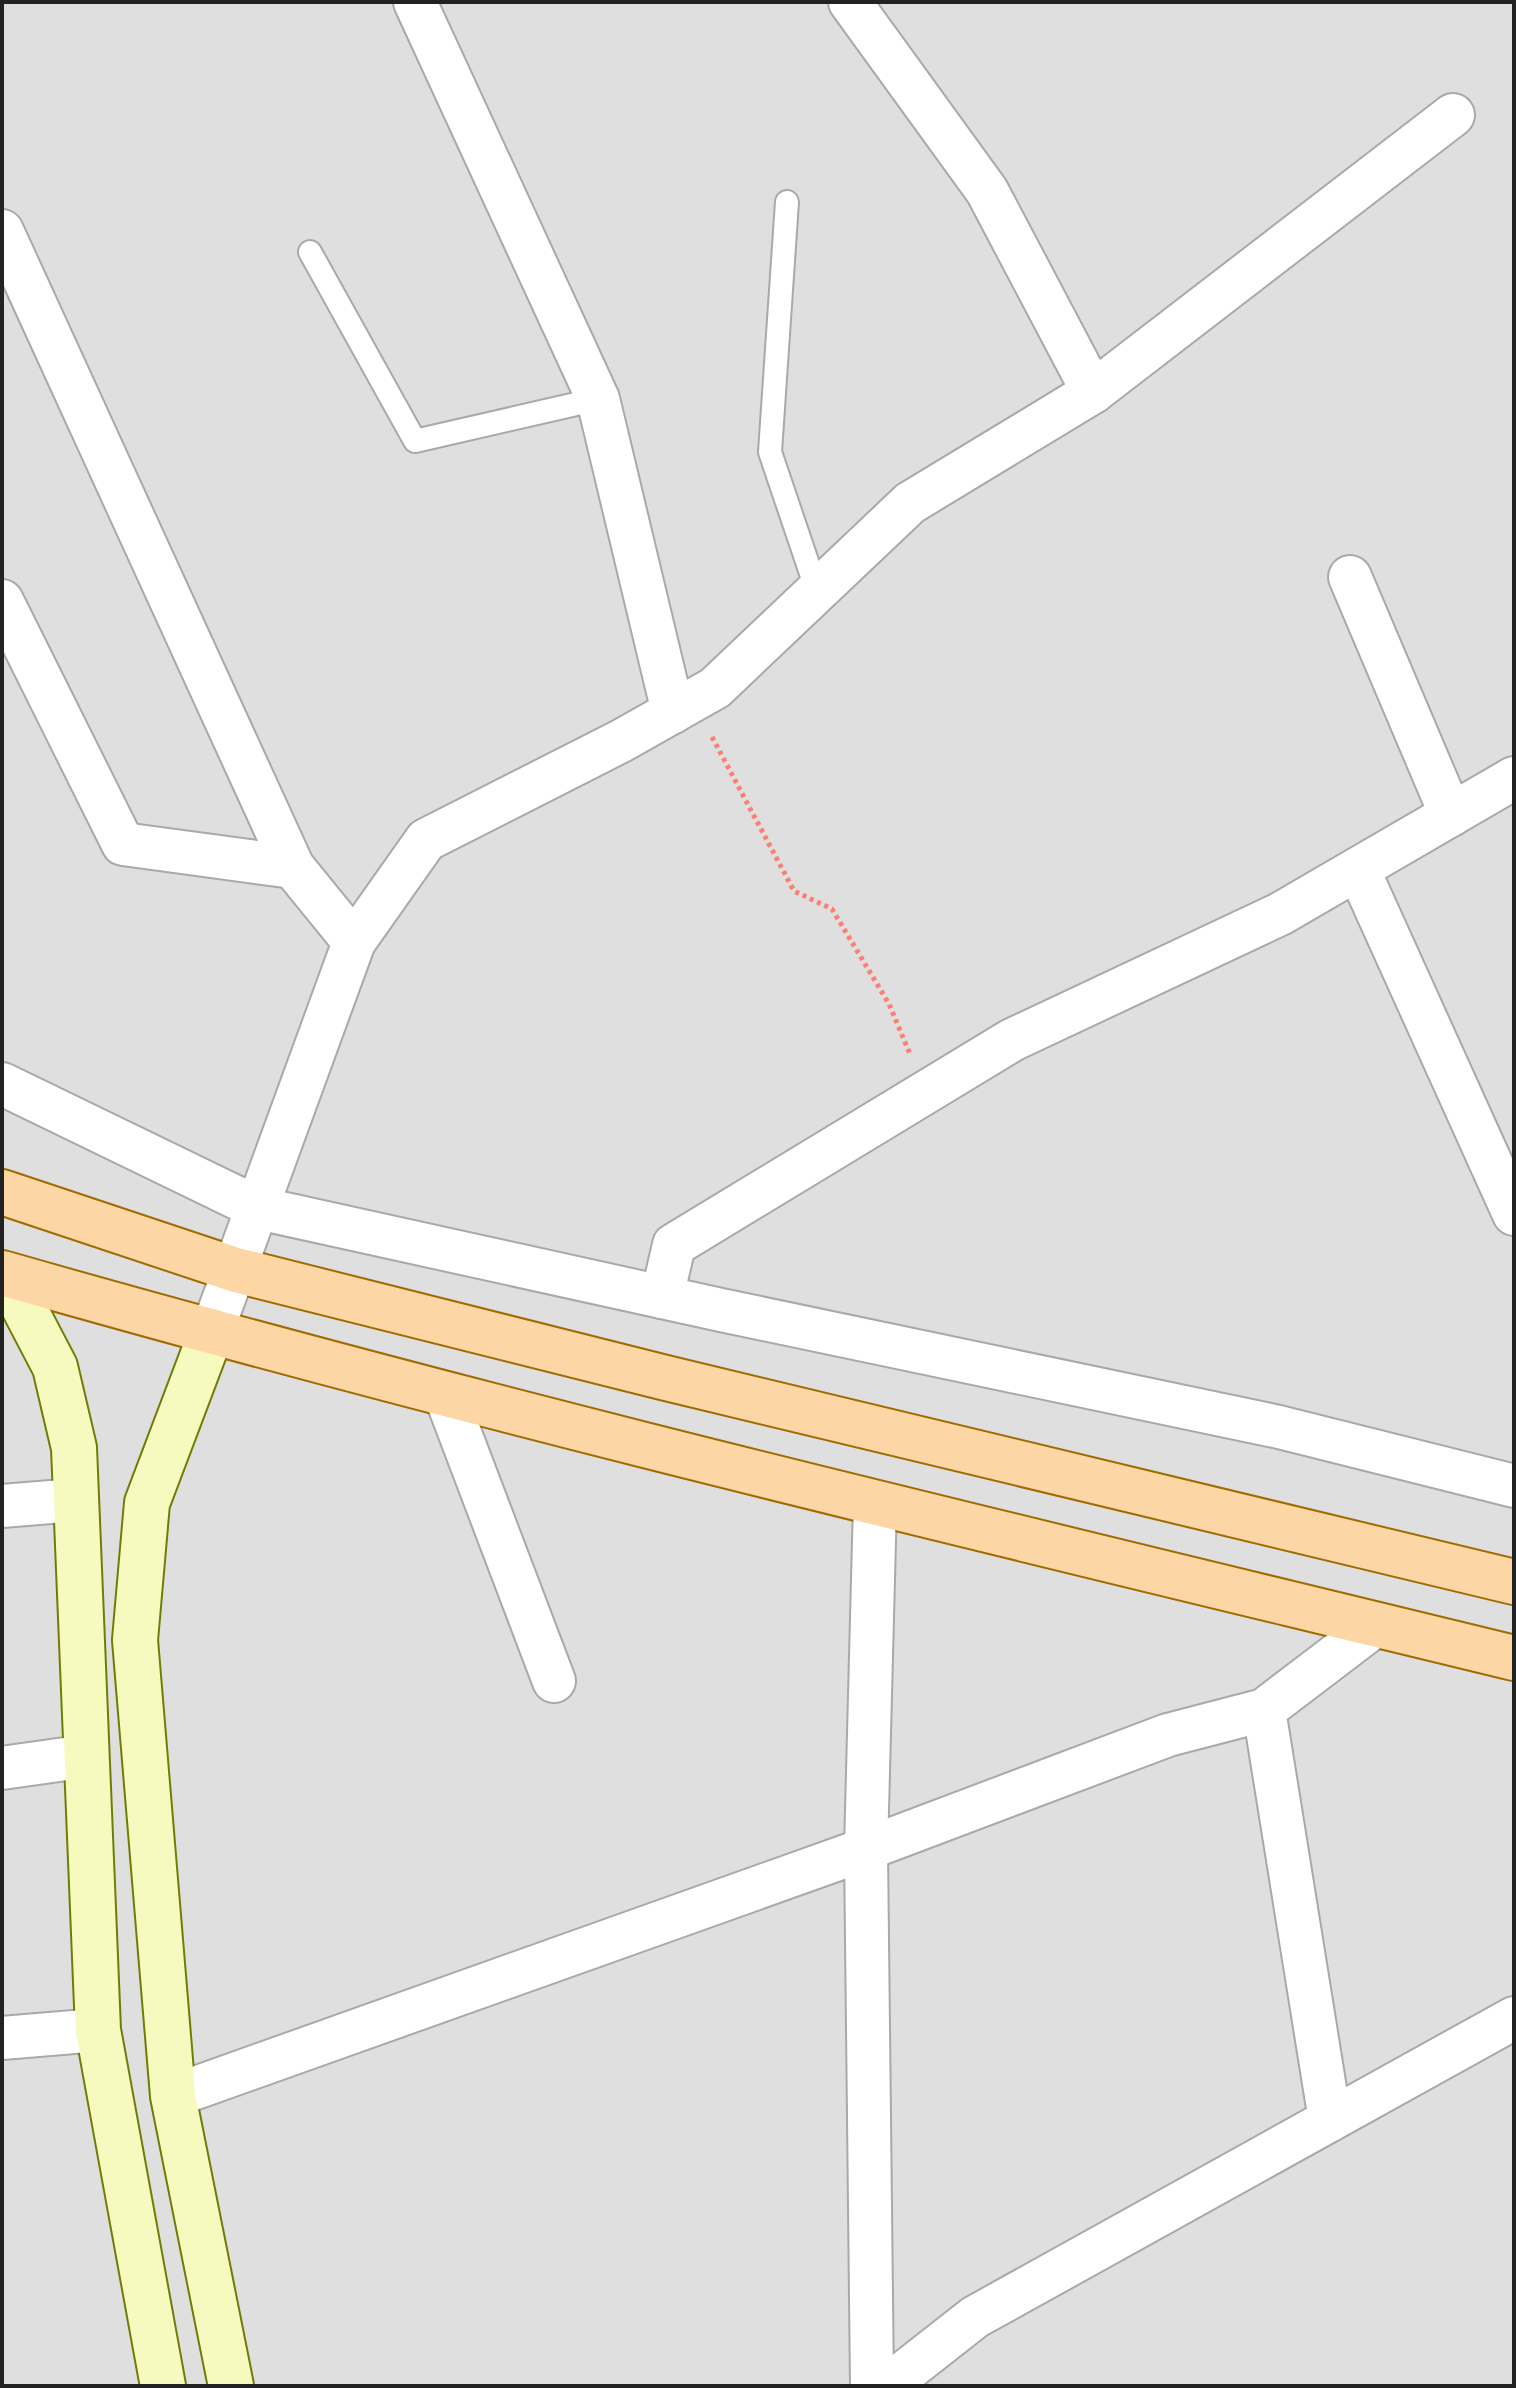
<svg xmlns="http://www.w3.org/2000/svg" width="1516" height="2388" viewBox="0 0 1516 2388" font-family="Lato,sans-serif">
<style>
.residential{fill:#e0dfdf}
.lines{fill:none;stroke-linecap:round;stroke-linejoin:round}
.lane-casing{stroke:#a9a9a9;stroke-width:26}
.street-casing{stroke:#a9a9a9;stroke-width:46}
.secondary-casing{stroke:#707d05;stroke-width:48}
.primary-casing{stroke:#a06b00;stroke-width:48}
.path{stroke:#fa8072;stroke-width:5;stroke-dasharray:4 4;stroke-linecap:butt}
.lane{stroke:#fff;stroke-width:22}
.street{stroke:#fff;stroke-width:42}
.secondary{stroke:#f7fabf;stroke-width:44}
.primary{stroke:#fcd6a4;stroke-width:44}
</style>
<rect width="100%" height="100%" fill="#f2efe9"/>
<polygon class="residential" points="2,2 1512,2 1514,6 1514,2386 2,2386"/>
<g class="lines">
<defs>
<g id="lane">
<polyline points="787,202 770,452 817,591"/>
<polyline points="310,252 415,441 598,399"/>
</g>
<g id="street">
<polyline points="415,2 598,399 673,712"/>
<polyline points="850,2 987,191 1093,392 1453,115"/>
<polyline points="2,231 293,867 354,942 212,1331"/>
<polyline points="1350,577 1451,815"/>
<polyline points="2,601 123,844 293,867"/>
<polyline points="1358,869 1514,1214"/>
<polyline points="354,942 426,840 621,741 715,688 910,503 1093,392"/>
<polyline points="2,1084 258,1208 721,1310 1279,1427 1514,1486"/>
<polyline points="662,1297 674,1245 1012,1040 1280,914 1514,778"/>
<polyline points="445,1394 554,1681"/>
<polyline points="2,1506 76,1500"/>
<polyline points="1264,1710 1330,2120"/>
<polyline points="2,1768 87,1756"/>
<polyline points="2,2038 98,2030"/>
<polyline points="173,2096 866,1849 1168,1735 1264,1710 1377,1624"/>
<polyline points="872,2386 866,1849 875,1502"/>
<polyline points="887,2386 975,2317 1514,2018"/>
</g>
<g id="secondary">
<polyline points="7,1275 55,1367 74,1448 98,2030 163,2386"/>
<polyline points="212,1331 147,1503 135,1640 173,2096 231,2386"/>
</g>
<g id="primary">
<polyline points="2,1192 236,1270 666,1378 1514,1582"/>
<path d="M2 1273C502 1416 1009 1535 1514 1658"/>
</g>
</defs>
<use href="#lane" class="lane-casing"/>
<use href="#street" class="street-casing"/>
<use href="#secondary" class="secondary-casing"/>
<use href="#primary" class="primary-casing"/>
<polyline class="path" points="712,737 794,891 832,909 889,1004 910,1054"/>
<use href="#lane" class="lane"/>
<use href="#street" class="street"/>
<use href="#secondary" class="secondary"/>
<use href="#primary" class="primary"/>
</g>
<rect width="1516" height="2388" fill="none" stroke="#222222" stroke-width="8"/>
</svg>
